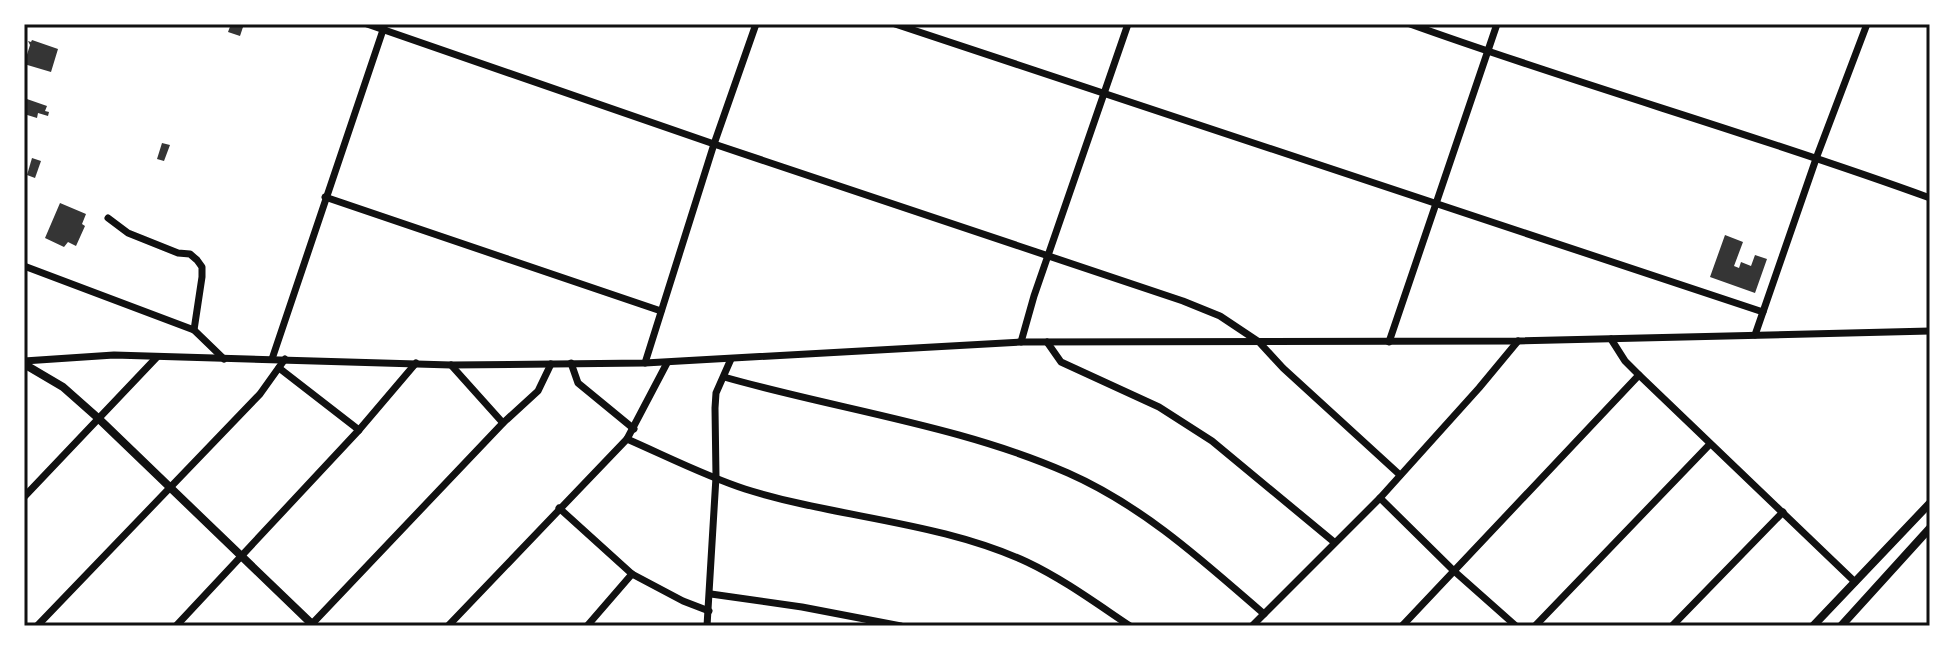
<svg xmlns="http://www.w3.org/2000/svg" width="1954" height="650" viewBox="0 0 1954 650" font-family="Merriweather,serif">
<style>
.building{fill:#353535}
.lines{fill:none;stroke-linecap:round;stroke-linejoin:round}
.minor{stroke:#111;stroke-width:7}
.tertiary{stroke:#111;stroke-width:8}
.neatline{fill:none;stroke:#111;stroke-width:3}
</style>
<rect width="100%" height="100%" fill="#fff"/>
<g class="building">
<polygon points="231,24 244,24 240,36 228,32"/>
<polygon points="32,40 58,49 51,72 24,64 30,45 28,41 31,42"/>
<polygon points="24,98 47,106 45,111 49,112 48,116 38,113 37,118 24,114"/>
<polygon points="162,143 170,145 164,161 157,159"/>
<polygon points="32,158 41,161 35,178 27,175"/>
<polygon points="60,203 86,214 82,224 85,226 76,246 68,242 64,247 45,238"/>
<polygon points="1725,235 1743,242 1734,266 1739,268 1741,262 1751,266 1755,255 1767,259 1755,293 1710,277"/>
</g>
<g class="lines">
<g class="minor">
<polyline points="367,24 714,144 1183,301 1220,316 1259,342 1283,368 1400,475"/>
<polyline points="895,24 1763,312"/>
<path d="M1410 24C1582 86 1758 135 1930 198"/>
<polyline points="325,197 661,311"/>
<polyline points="108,218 128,233 178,253 190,254 197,260 202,267 202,277 194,330"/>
<polyline points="24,266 194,330 224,359"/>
<polyline points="1755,335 1817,156 1867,24"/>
<polyline points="1611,339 1625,361 1639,375 1855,582"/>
<polyline points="1021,342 1034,296 1128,24"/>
<polyline points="1047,342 1061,362 1159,407 1212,441 1334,542"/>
<polyline points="1389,342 1497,24"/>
<polyline points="272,359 385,24"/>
<polyline points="24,361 114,355 451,365 645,363 1021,342 1518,341 1930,331"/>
<polyline points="571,363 578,383 634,429"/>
<polyline points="645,363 714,144 756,24"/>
<polyline points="451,365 503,423"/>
<polyline points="279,368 359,430"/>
<path d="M724 377C836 409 962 426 1068 473 1143 506 1203 561 1264 614"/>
<path d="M627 439C666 456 705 476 745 489 837 518 938 521 1027 562 1063 579 1097 604 1130 626"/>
<polyline points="24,497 157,357"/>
<polyline points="1380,498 1454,571 1516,626"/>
<polyline points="559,508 632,574 683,601 709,611"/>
<polyline points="711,594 802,607 901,626"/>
<polyline points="37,626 260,394 285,359"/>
<polyline points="176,626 359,430 416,363"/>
<polyline points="310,626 503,423 538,391 551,364"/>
<polyline points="448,626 627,439 667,363"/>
<polyline points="587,626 632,574"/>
<polyline points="707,626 716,477 715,408 716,393 731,359"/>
<polyline points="1252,626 1380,498 1479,388 1518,341"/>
<polyline points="1402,626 1639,375"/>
<polyline points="1535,626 1710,444"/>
<polyline points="1672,626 1783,512"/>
</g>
<g class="tertiary">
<polyline points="24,364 63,387 98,418 314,626"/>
<polyline points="1813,626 1930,503"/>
<polyline points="1841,626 1930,528"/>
</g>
</g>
<rect width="1954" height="650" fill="none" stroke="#ffffff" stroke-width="52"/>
<rect x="26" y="26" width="1902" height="598" class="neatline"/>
</svg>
